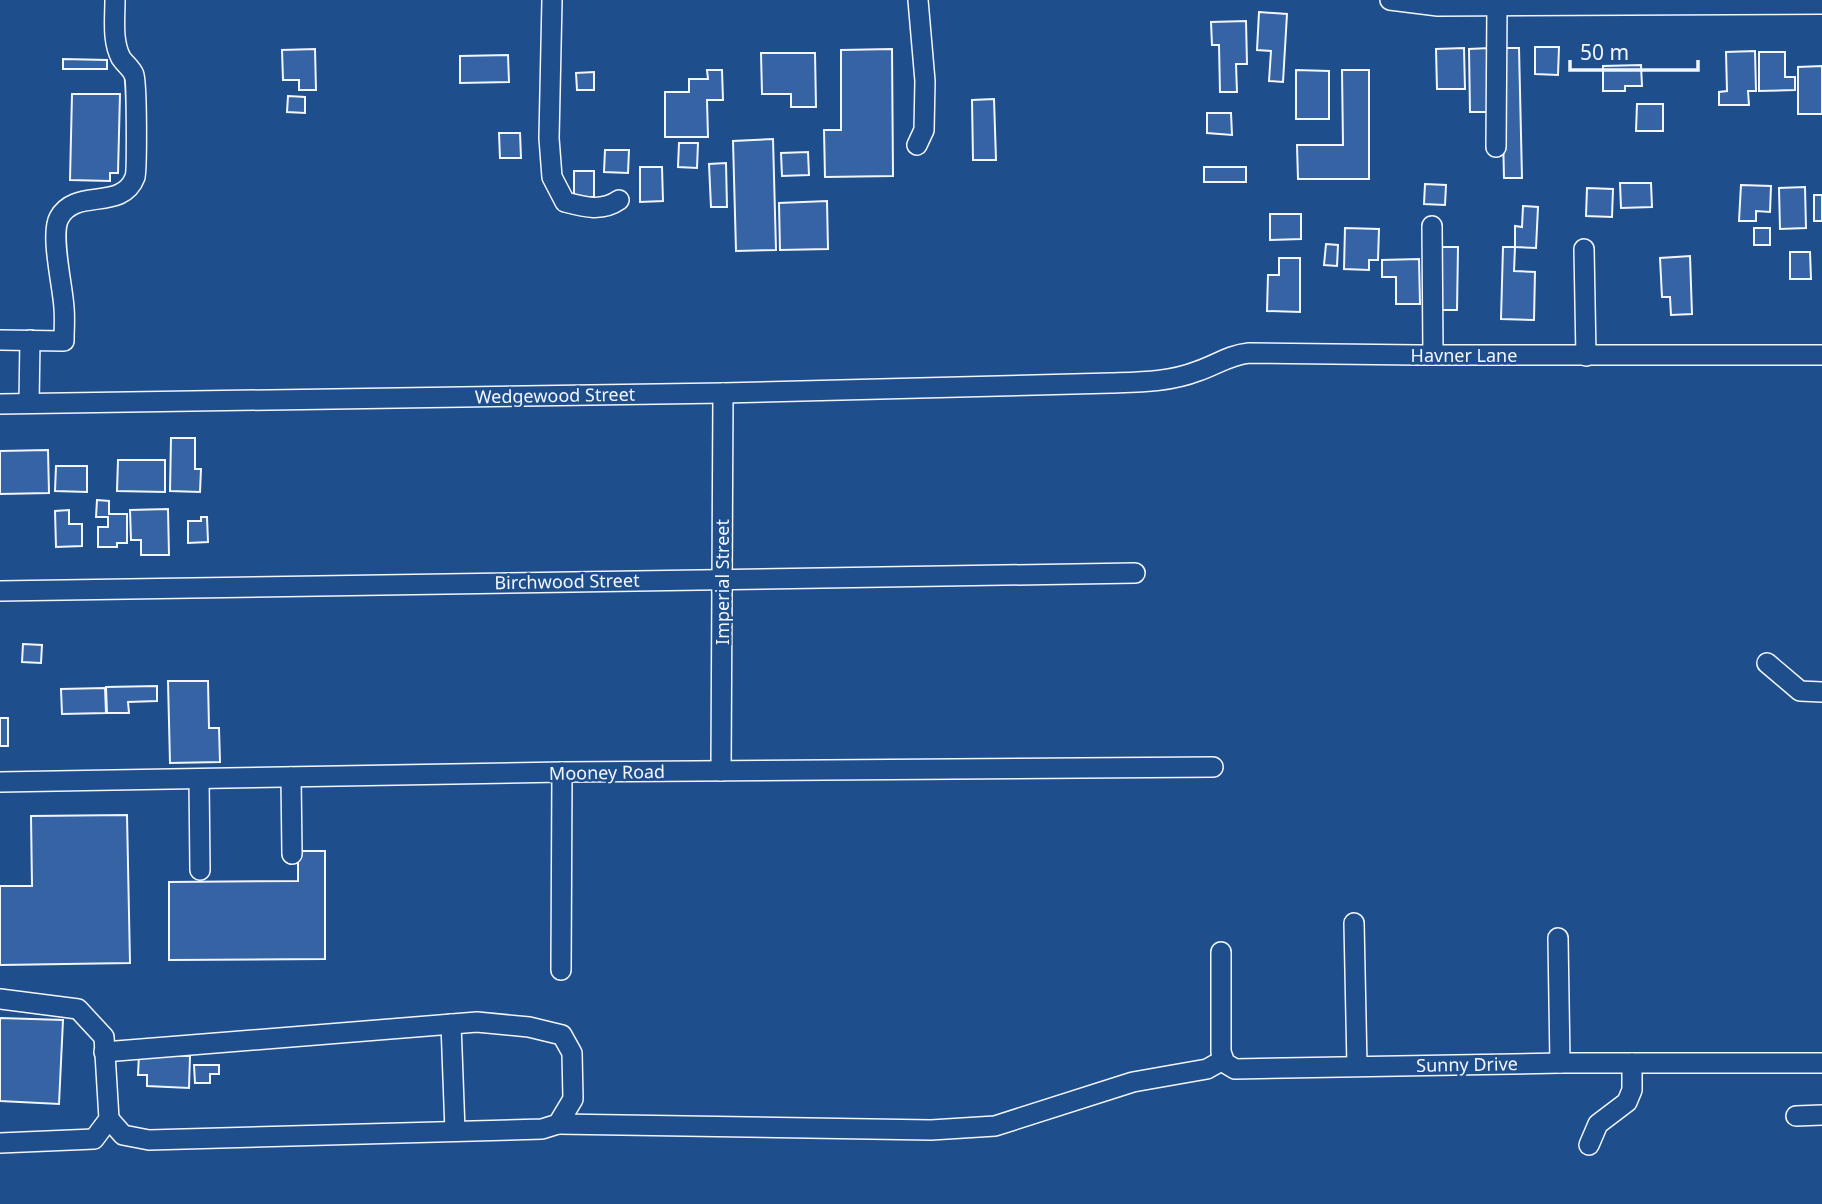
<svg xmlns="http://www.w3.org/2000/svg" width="1822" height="1204" viewBox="0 0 1822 1204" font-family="'Noto Sans',sans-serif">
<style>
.building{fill:#3563a3;stroke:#f2f6ff;stroke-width:2}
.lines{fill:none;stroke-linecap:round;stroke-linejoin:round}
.minor-casing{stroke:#f2f6ff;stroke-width:22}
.minor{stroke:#1f4e8c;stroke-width:19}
.labels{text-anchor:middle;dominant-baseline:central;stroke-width:5;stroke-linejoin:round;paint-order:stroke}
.street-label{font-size:18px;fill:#f2f6ff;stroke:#1f4e8c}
</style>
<rect width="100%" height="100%" fill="#1f4e8c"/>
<g class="building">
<polygon points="1259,12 1287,14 1283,82 1269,81 1271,51 1257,50"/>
<polygon points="1246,21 1247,64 1236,64 1237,92 1220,92 1219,45 1212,45 1211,22"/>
<polygon points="1535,47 1559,47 1558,75 1535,74"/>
<polygon points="1464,48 1465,89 1437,89 1436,49"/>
<polygon points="1489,48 1490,112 1470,112 1469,49"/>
<polygon points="1501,48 1519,48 1522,178 1504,178"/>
<polygon points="315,49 316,90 299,90 299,80 283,80 282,50"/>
<polygon points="892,49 893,176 825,177 824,130 841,130 841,50"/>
<polygon points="1755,51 1756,91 1748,91 1749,105 1719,105 1719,92 1727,91 1726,52"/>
<polygon points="1759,52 1785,52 1785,77 1795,77 1795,90 1759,91"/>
<polygon points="761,53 815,53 816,107 791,107 791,94 762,94"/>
<polygon points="508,55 509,82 460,83 460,56"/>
<polygon points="63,59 107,60 107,69 63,69"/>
<polygon points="1641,65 1642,86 1625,86 1625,91 1603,91 1603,66"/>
<polygon points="1822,66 1822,114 1798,114 1798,67"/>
<polygon points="707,70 722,70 723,100 707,100 708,137 665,137 665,92 689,92 689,79 708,79"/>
<polygon points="1296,70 1329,71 1329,119 1296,119"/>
<polygon points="1342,70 1369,70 1369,179 1298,179 1297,145 1343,145"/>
<polygon points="594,72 594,90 577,90 576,73"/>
<polygon points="72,94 120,94 118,173 110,173 110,181 70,180"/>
<polygon points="288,96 305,97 305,113 287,112"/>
<polygon points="994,99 996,160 973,160 972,100"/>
<polygon points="1637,104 1663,104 1663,131 1636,131"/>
<polygon points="1207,113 1231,113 1232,135 1207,133"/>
<polygon points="499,133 520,133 521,158 500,158"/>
<polygon points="773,139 776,250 736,251 733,141"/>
<polygon points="679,143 698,143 697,168 678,167"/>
<polygon points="605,150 629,150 628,173 604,172"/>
<polygon points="808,152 809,175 782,176 781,153"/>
<polygon points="726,163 727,207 711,207 709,164"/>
<polygon points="640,167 662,167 663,201 640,202"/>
<rect x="1204" y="167" width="42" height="15"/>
<rect x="574" y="171" width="20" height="26"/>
<polygon points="1620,183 1651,183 1652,207 1621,208"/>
<polygon points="1425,184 1446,185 1445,205 1424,204"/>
<polygon points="1741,185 1771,186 1770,212 1756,211 1756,221 1739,221"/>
<polygon points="1805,187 1806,228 1780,229 1779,188"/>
<polygon points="1587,188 1613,189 1612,217 1586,216"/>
<rect x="1814" y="195" width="8" height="26"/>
<polygon points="827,201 828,249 780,250 779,203"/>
<polygon points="1523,206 1538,207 1536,248 1515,247 1515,226 1522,227"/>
<polygon points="1270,214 1301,214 1301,239 1270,240"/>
<polygon points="1345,228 1379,229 1378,260 1369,260 1369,270 1344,269"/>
<rect x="1754" y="228" width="16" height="17"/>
<polygon points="1326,244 1338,245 1337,266 1324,265"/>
<polygon points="1442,247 1458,247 1457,310 1441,310"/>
<polygon points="1503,247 1515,247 1514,271 1535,272 1534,320 1501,319"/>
<polygon points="1790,252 1810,252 1811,279 1790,279"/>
<polygon points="1690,256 1692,314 1671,315 1670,297 1662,297 1660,258"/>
<polygon points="1279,258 1300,258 1300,312 1267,311 1268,275 1279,275"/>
<polygon points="1419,259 1420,304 1396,304 1396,277 1382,277 1382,260"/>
<polygon points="171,438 195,438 195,469 201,469 200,492 170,491"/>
<polygon points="48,450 49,493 0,494 0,451"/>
<polygon points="118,460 165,460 165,492 117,491"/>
<polygon points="56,466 87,466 87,492 55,491"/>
<polygon points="97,500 109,501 109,514 127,514 127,543 117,543 117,547 98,547 98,527 108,527 108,517 96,517"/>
<polygon points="168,509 169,555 141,555 141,540 131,540 130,510"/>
<polygon points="69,510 69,524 82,524 82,546 56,547 55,511"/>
<polygon points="201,517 207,517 208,542 188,543 188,521 201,521"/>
<polygon points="23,644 42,645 41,663 22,662"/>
<polygon points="168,681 208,681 209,728 219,728 220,762 170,763"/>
<polygon points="157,686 157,701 128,702 129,713 107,713 106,687"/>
<polygon points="105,688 106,713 62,714 61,689"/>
<rect x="0" y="718" width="8" height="28"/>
<polygon points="127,815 130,963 0,965 0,886 32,886 31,816"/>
<polygon points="298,851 325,851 325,959 169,960 169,882 298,881"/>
<polygon points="0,1018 63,1020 59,1104 0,1101"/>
<polygon points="139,1055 190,1056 189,1088 147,1086 147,1075 138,1075"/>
<polygon points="194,1065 219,1065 219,1074 210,1074 210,1083 195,1083"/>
</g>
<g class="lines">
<defs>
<g id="minor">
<path d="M552 0 549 138 552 177 565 202C584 207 602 212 619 200"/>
<polyline points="1390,0 1438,6 1822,4"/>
<polyline points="917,145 924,130 925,81 918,0"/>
<polyline points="1496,147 1497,6"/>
<polyline points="1432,226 1433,355"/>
<polyline points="1584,249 1586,356"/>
<path d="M0 340 64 341C64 330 65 319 64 308 63 287 50 235 59 218 75 187 122 212 135 177 137 171 137 81 134 75 132 69 125 64 121 58 112 41 115 19 115 0"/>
<polyline points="29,403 30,340"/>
<path d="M0 404 723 393 1111 383C1140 382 1170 382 1198 371 1216 365 1229 355 1249 353L1417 355H1822"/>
<polyline points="0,591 1135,573"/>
<polyline points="1767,663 1800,691 1822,692"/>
<polyline points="721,771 723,393"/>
<polyline points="291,777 292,854"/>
<polyline points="199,779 200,870"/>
<polyline points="0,782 562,772 1213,767"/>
<polyline points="1354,923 1357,1066"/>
<polyline points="1558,938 1560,1063"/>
<polyline points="1221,952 1221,1052 1225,1063 1235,1069 1560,1063 1822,1063"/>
<polyline points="561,970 562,772"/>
<polyline points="0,999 78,1009 104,1037 109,1119 94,1139 0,1143"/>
<polyline points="451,1024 455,1131"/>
<polyline points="104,1052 477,1022 529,1027 562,1035 572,1053 573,1099 558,1124 542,1129 149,1140 123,1135 109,1119"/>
<polyline points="1796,1116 1822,1115"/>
<polyline points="558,1124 931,1130 995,1126 1133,1082 1207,1069 1223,1060"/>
<polyline points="1589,1145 1598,1124 1627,1102 1632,1090 1632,1063"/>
</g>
</defs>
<use href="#minor" class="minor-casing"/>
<use href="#minor" class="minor"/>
</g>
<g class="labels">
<g class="street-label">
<text x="1464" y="355">Havner Lane</text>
<text transform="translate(555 395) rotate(-1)">Wedgewood Street</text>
<text transform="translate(567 581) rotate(-1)">Birchwood Street</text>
<text transform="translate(722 582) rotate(-90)">Imperial Street</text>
<text transform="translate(607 772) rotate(-1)">Mooney Road</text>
<text transform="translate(1467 1064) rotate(-1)">Sunny Drive</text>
</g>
</g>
<path d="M1570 60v10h128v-10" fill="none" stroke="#f2f6ff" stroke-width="3.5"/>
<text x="1580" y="60" font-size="21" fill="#f2f6ff" stroke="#1f4e8c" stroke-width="5" paint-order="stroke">50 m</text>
</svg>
